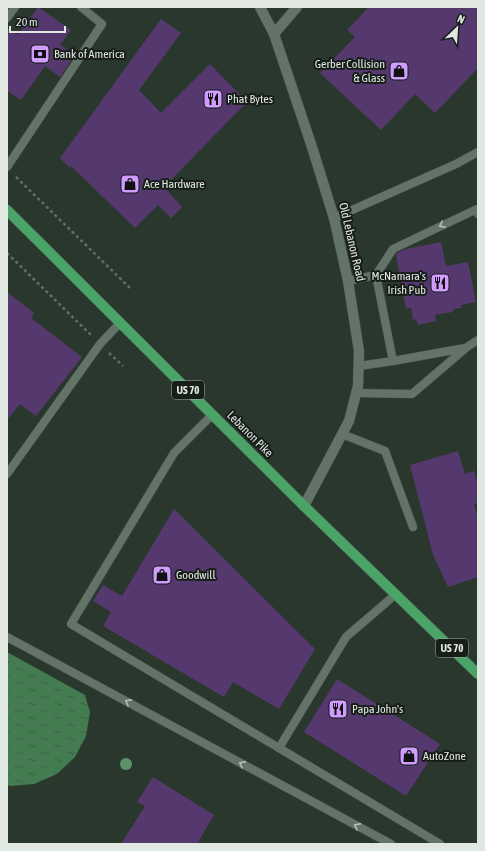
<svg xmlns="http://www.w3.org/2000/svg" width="485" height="851" viewBox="0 0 485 851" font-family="'Asap Condensed',sans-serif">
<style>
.water{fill:url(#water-ripples)}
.building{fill:#55396e}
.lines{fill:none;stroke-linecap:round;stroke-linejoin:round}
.lane-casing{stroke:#48534a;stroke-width:9}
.street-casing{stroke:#48534a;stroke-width:11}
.primary-casing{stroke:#48534a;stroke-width:11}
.path{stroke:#636e65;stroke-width:2.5;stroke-dasharray:3 3;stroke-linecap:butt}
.lane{stroke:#647367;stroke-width:8}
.street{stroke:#647367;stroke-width:10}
.primary{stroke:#4aa468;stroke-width:10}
.tree{fill:#5e926a}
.oneway{stroke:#b5bfb6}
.labels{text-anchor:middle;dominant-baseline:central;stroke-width:4;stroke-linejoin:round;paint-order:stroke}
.shield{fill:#171d18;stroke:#a4aba5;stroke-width:1}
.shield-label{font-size:11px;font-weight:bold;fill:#e0e8e1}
.poi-label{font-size:12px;fill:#e0e8e1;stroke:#171d18;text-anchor:start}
.street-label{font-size:12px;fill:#e0e8e1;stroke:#171d18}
</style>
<defs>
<pattern id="water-ripples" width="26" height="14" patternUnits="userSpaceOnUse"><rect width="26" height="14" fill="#427c50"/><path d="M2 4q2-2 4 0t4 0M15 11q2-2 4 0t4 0" fill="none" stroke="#42614a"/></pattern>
</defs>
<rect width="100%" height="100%" fill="#2a372c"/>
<polygon class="water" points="7,652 85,695 90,712 86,736 75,757 57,774 34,784 10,786 7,785"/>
<g class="building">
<polygon points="38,7 71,30 60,45 75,55 60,77 45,66 21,100 7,91 7,28 18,35"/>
<polygon points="369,7 478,7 478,68 435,113 415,94 381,130 320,73 355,37 347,30"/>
<polygon points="161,19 181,33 139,90 161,113 210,64 247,102 164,187 182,207 171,218 158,205 135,228 71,166 70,168 60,158"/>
<polygon points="441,242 446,266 468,262 476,302 461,305 462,308 453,309 453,312 435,315 436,321 418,325 416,319 413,320 411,308 406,309 396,255 397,253 406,249"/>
<polygon points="7,292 34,313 31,318 82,357 36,416 20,404 7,420"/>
<polygon points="458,451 465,474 474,471 478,484 478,503 474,504 478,519 478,577 448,587 433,555 410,465"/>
<polygon points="174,509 315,649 279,709 233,682 224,697 103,626 111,612 93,601 103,585 122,596"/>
<polygon points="337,679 440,744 406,796 304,732"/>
<polygon points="153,777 214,815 197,844 121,844 145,806 137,802"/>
</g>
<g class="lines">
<defs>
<g id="lane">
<polyline points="7,18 15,7"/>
<polyline points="7,167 102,24 81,7"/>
<polyline points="334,218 456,164 478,152"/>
<polyline points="348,281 376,275 393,249 477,209 478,214"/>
<polyline points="393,361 465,348"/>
<polyline points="359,366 393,361 376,275"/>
<polyline points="356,393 412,394 467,347 478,340"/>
<polyline points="212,415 174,453 71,624 440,844"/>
<polyline points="342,434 385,451 413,527"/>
<polyline points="7,474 100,344 120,323"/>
<polyline points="7,637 391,844"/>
<polyline points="279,748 346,637 396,594"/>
</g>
<g id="street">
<polyline points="260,7 274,34 312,147 334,218 348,281 359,351 358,386 349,421 304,506"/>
<polyline points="274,34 297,7"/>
</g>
<polyline id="primary" points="7,210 304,506 478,674"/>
</defs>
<use href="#lane" class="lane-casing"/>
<use href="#street" class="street-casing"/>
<use href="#primary" class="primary-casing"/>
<g class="path">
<polyline points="16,177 130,288"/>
<polyline points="7,253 91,335"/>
<polyline points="109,353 123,366"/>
</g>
<use href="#lane" class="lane"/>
<use href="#street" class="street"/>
<use href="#primary" class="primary"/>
</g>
<circle class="tree" cx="126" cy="764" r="6"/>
<defs><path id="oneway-chevron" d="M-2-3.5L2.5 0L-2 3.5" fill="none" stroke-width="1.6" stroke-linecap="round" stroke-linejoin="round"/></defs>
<g class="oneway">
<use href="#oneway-chevron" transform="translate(442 225) rotate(154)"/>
<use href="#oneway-chevron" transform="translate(128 702) rotate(-152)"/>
<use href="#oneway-chevron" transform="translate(242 764) rotate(-152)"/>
<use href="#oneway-chevron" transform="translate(357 826) rotate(-152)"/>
</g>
<defs>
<symbol id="bank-square" viewBox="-11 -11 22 22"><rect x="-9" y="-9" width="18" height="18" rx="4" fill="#d09dff" stroke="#171d18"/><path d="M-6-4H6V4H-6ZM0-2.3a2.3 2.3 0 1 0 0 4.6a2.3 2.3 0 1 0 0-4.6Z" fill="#111"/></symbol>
<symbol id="shop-square" viewBox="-11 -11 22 22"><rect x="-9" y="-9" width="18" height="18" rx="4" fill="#d09dff" stroke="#171d18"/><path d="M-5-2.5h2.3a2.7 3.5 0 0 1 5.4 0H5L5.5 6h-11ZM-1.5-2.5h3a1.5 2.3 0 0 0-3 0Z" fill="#111"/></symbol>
<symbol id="restaurant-square" viewBox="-11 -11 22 22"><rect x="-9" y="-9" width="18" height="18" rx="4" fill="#d09dff" stroke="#171d18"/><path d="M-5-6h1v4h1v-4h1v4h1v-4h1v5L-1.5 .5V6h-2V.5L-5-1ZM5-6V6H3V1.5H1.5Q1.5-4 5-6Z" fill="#111"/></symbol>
</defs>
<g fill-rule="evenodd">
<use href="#bank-square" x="29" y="43" width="22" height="22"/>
<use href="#shop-square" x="388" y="60" width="22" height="22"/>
<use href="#restaurant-square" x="202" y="88" width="22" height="22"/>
<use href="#shop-square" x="119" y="173" width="22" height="22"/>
<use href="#restaurant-square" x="429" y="272" width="22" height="22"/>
<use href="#shop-square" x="151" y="564" width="22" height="22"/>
<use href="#restaurant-square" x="327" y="698" width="22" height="22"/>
<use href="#shop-square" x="398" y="745" width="22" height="22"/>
</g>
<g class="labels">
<g class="shield">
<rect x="172" y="381" width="32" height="18" rx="3"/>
<rect x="436" y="639" width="32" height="18" rx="3"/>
</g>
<g class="shield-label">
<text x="188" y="390">US 70</text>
<text x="452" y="648">US 70</text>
</g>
<g class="poi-label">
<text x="54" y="54">Bank of America</text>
<text x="385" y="64" text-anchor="end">Gerber Collision<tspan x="385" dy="14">&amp; Glass</tspan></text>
<text x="227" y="99">Phat Bytes</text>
<text x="144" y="184">Ace Hardware</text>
<text x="426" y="276" text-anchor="end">McNamara's<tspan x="426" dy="14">Irish Pub</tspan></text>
<text x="176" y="575">Goodwill</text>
<text x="352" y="709">Papa John's</text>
<text x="423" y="756">AutoZone</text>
</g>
<g class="street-label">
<text transform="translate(352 242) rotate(77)">Old Lebanon Road</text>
<text transform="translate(250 434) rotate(45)">Lebanon Pike</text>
</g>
</g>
<rect width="485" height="851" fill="none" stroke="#e0e8e1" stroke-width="16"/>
<g transform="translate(457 28) rotate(25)" stroke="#171d18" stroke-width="3" paint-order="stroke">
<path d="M0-3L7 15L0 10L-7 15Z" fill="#e0e8e1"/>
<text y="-6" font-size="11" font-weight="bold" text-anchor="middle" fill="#e0e8e1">N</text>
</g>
<path d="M10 26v6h55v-6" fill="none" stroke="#e0e8e1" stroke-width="2"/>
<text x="16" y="26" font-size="12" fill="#e0e8e1" stroke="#171d18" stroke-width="3" paint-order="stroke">20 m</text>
</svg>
